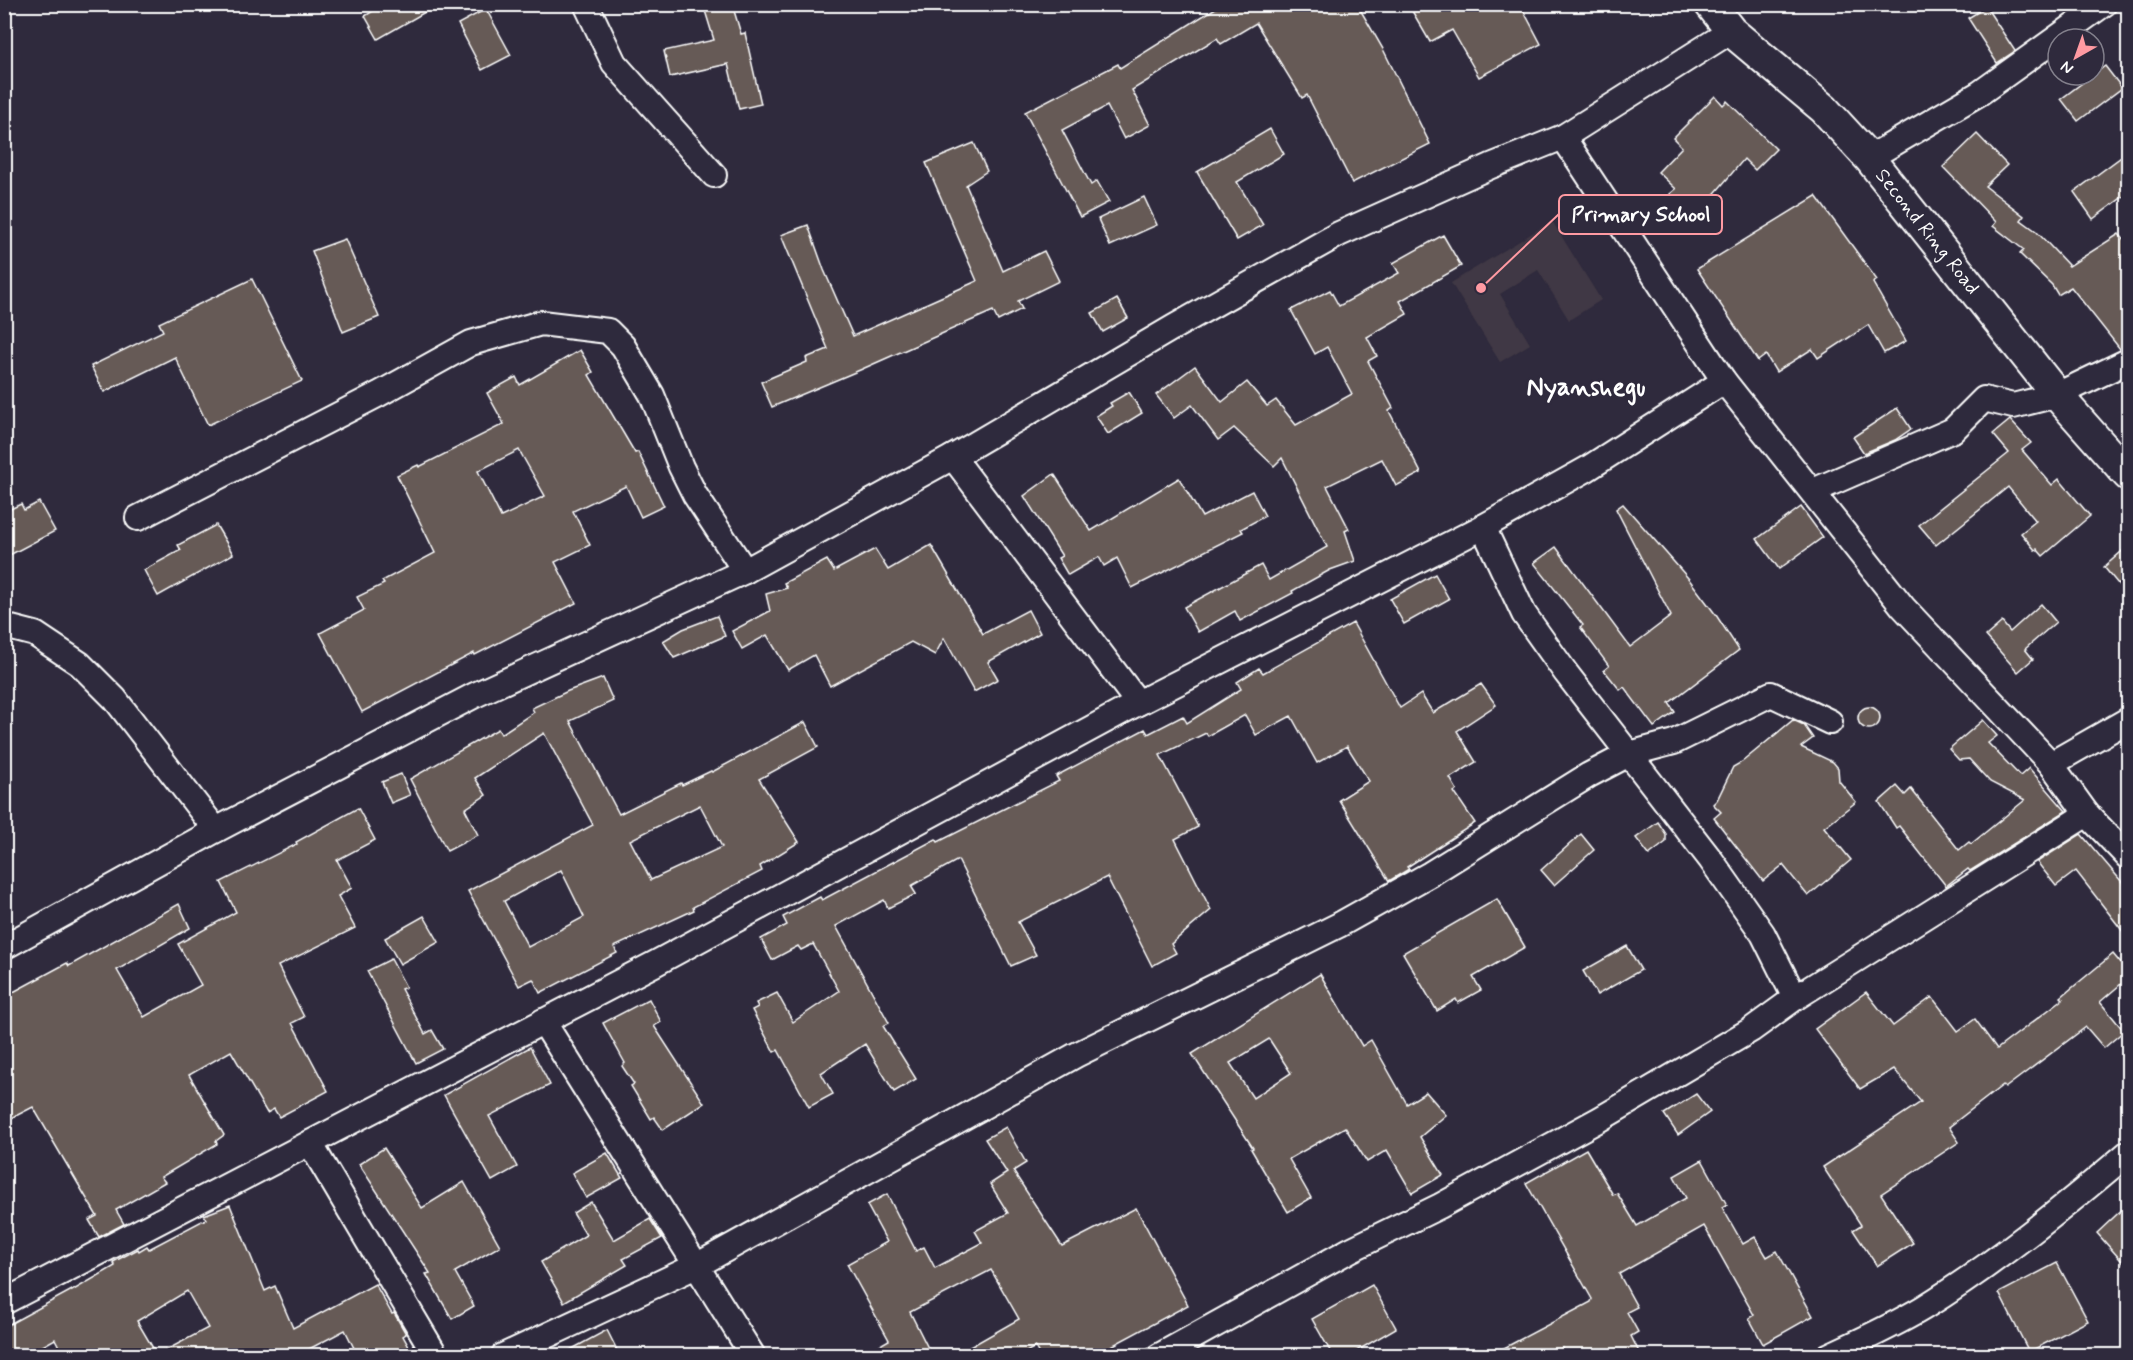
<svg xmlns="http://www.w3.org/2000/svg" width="2133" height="1360" viewBox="0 0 2133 1360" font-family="Mynerve,sans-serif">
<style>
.built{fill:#403844}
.building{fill:#665a56;stroke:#fff;stroke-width:1.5;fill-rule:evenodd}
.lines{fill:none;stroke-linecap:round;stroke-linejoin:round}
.minor-casing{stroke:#fff;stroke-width:28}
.tertiary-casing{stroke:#fff;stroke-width:34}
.minor{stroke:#2f2a3d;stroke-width:24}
.tertiary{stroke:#2f2a3d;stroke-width:30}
.labels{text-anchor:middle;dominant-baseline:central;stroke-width:5;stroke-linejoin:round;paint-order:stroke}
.street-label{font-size:20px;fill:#fff;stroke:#2f2a3d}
.district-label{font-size:26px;font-weight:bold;fill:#fff;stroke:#2f2a3d}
.leader{fill:none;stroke:#ff9aa2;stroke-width:2}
.callout-dot{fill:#ff9aa2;stroke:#2f2a3d;stroke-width:2}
.callout{fill:#2f2a3d;stroke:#ff9aa2;stroke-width:2}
.callout-label{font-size:21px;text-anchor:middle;font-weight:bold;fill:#fff}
</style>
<rect width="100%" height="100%" fill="#2f2a3d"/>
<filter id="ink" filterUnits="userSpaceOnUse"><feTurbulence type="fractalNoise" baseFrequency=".0167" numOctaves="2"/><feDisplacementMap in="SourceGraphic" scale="12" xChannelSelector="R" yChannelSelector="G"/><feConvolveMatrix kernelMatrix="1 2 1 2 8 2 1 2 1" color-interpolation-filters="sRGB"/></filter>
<g filter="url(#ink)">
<polygon class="built" points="1552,221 1601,300 1569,320 1538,270 1500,294 1530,344 1500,362 1451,283"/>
<g class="building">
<polygon points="384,4 439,4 378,39 365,16"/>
<polygon points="703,4 732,4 741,34 745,33 761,104 739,109 728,64 670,77 664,51 714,40"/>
<polygon points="1222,4 1357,4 1383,49 1430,144 1352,183 1307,95 1302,98 1256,23 1221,44 1217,38 1132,90 1150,125 1124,139 1107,106 1062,130 1091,185 1097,181 1109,202 1080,217 1025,112 1118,64 1120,68"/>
<polygon points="1408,4 1520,4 1541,44 1479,77 1452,30 1430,42"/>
<polygon points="1986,7 2015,51 1997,63 1968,18"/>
<polygon points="486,9 511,55 482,70 458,24"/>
<polygon points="2105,66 2122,88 2078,121 2061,99"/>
<polygon points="1715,96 1723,105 1727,101 1776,149 1755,170 1744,159 1694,218 1670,194 1676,189 1658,172 1682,147 1673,138"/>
<polygon points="1270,129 1284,154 1237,182 1263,225 1237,240 1197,172"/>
<polygon points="1977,134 2007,165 1985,186 2024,216 2021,220 2036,231 2069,266 2119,234 2128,244 2128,347 2120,349 2071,287 2058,295 2052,285 2020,254 2024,250 1993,226 1996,222 1943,167"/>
<polygon points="974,143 987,171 966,185 1003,271 1044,251 1059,281 1018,301 1022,309 998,321 993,311 860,370 772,407 761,382 807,362 806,358 828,349 781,235 808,225 824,270 853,336 977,281 926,163"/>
<polygon points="2128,152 2128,193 2093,219 2074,192"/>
<polygon points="1816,196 1877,280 1873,283 1906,341 1884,353 1868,325 1818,358 1812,349 1776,372 1766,355 1758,361 1697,269"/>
<polygon points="1144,197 1157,225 1110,246 1098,219"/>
<polygon points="1443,235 1461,266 1400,301 1407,314 1367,337 1377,356 1368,361 1393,408 1389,411 1421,473 1396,486 1382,459 1327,486 1349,529 1345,531 1355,561 1330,570 1292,591 1293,593 1240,621 1235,611 1198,632 1184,607 1261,565 1269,580 1327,547 1282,458 1274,466 1234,428 1218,440 1192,405 1174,418 1156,395 1195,366 1222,402 1247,382 1267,406 1276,400 1296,425 1352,394 1327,347 1315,354 1291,310 1330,290 1339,306 1399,273 1393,263"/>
<polygon points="345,239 379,317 343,332 312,251"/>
<polygon points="252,279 302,381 208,425 175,357 104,392 91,366 163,331 159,323"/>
<polygon points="1117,299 1128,318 1103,332 1092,313"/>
<path d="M580 350 593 372 589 375 635 453 638 452 664 506 641 517 626 486 573 511 590 545 555 562 576 603 475 655 474 653 362 712 320 633 364 610 357 597 384 584 382 581 435 553 397 475 418 465 419 467 504 424 487 393 516 377 520 385ZM519 450 545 496 501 517 478 471Z"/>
<polygon points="1129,392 1142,413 1108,434 1096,416 1112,406 1110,403"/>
<polygon points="1897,408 1911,429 1895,440 1864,453 1853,437"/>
<polygon points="2010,420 2031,443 2022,450 2052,485 2059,479 2090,516 2043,556 2037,549 2035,550 2021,533 2036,521 2008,487 1936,545 1919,525 2009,453 1993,434"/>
<polygon points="1054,474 1091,531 1179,478 1202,517 1252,491 1265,516 1241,529 1243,532 1132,588 1117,558 1104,566 1099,557 1068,575 1058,558 1062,556 1024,496"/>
<polygon points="39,502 55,531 4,558 4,512 21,504 24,510"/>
<polygon points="1623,504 1688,578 1716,615 1739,650 1669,703 1675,712 1654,727 1624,687 1620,690 1604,670 1609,666 1580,627 1583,625 1534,563 1556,547 1630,647 1671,616 1616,509"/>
<polygon points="1801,507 1823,537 1779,569 1757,539"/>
<polygon points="216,525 233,554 158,596 144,570 181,550 178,545"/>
<polygon points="931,545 983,634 1028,610 1040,633 988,662 998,679 974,692 944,638 935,655 911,642 830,686 814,655 788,670 767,635 742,649 732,631 770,611 766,594 787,588 784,583 827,560 834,571 875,549 888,570"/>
<polygon points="2128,546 2128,596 2104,567"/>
<polygon points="1435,574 1449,599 1404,624 1390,599"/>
<polygon points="2041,604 2056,622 2025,649 2033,659 2018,672 1986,636 2002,622 2010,632"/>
<polygon points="717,616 725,636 674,658 663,641 683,629"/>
<polygon points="1353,623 1400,708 1421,694 1433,713 1481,684 1496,705 1457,731 1476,762 1450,778 1457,790 1454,792 1475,823 1407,867 1409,869 1389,881 1339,800 1369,781 1347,746 1317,763 1291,716 1256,735 1245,715 1208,736 1206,733 1160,755 1198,827 1175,839 1211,910 1171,944 1176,953 1152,966 1107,877 1018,922 1036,955 1011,966 958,860 911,886 916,894 888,908 884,900 836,926 889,1023 883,1026 916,1079 894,1092 865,1044 821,1073 833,1094 809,1107 778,1050 774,1052 752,1010 758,1007 756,1003 777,993 793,1022 839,991 813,944 801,950 798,946 772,960 761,939 787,925 783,917 820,897 822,900 936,839 938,842 1059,781 1056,776 1145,729 1148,734 1183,716 1187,723 1241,689 1237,682 1259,668 1263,673"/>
<path d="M603 678 613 701 570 721 619 814 681 783 682 785 711 771 712 772 805 722 818 747 759 779 799 842 760 866 762 871 693 907 694 910 614 947 617 953 540 993 533 979 519 986 468 891 593 825 544 733 475 778 486 795 465 809 478 835 447 851 410 779 498 729 501 734 534 712 532 708 568 691ZM700 805 722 847 651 880 630 840ZM561 870 584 917 528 947 504 901Z"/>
<circle cx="1869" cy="718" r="11"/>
<polygon points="1793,720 1804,725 1813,738 1801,747 1833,762 1838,768 1839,781 1856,802 1824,827 1851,860 1808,896 1783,865 1763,881 1714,818 1721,812 1713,804 1717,800 1733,767 1742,762"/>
<polygon points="1983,720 1997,736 1988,743 2020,776 2029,768 2066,811 1970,871 1968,869 1946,886 1899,826 1896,828 1879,802 1897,786 1905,795 1911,789 1959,850 1969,842 1971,844 2025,800 1990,782 1969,759 1959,760 1949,749"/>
<polygon points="401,774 410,795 391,803 382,782"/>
<polygon points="358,808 375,840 337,860 352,888 338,896 355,928 278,966 304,1017 292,1023 328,1091 279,1117 274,1109 267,1113 231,1051 189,1075 224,1135 216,1141 217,1144 161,1177 165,1182 116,1210 124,1224 99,1237 89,1220 97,1216 33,1107 4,1122 4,997 67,963 69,966 179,904 190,928 117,970 144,1017 201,985 178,944 236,912 221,882 297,844 296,842"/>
<polygon points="1658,822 1666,834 1666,842 1649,855 1636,838"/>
<polygon points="1581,834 1594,850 1554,885 1541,870"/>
<polygon points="2081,834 2128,889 2128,938 2076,871 2056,886 2037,862"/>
<polygon points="1497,899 1525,947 1473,977 1481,990 1458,1003 1456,999 1437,1011 1403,953"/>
<polygon points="424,916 439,942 400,964 385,938"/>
<polygon points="1627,946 1641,970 1597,995 1583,971"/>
<polygon points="2113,954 2128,972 2128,978 2100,1002 2124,1031 2104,1048 2086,1027 2005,1088 2003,1085 1949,1127 1959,1142 1881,1194 1913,1243 1877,1266 1853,1230 1861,1225 1823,1167 1921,1102 1894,1069 1860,1089 1815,1029 1866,992 1893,1026 1932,997 1958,1031 1975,1019 1997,1049 2063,999 2061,997"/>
<polygon points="391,959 406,987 401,989 425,1034 432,1030 443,1049 416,1063 367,971"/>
<path d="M1320 974 1362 1046 1371 1040 1407 1104 1426 1092 1446 1115 1420 1137 1443 1175 1412 1193 1387 1150 1367 1162 1345 1127 1289 1159 1311 1198 1288 1212 1251 1149 1253 1148 1192 1054ZM1269 1039 1291 1073 1253 1098 1230 1063Z"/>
<polygon points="649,999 661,1022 654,1026 704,1103 663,1130 654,1117 651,1119 631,1086 634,1084 622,1066 625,1063 603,1023"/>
<polygon points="530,1047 550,1085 489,1116 517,1167 492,1181 444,1095"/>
<polygon points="1696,1094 1710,1112 1678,1135 1664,1114"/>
<polygon points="1006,1127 1026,1163 1013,1171 1062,1246 1136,1208 1188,1305 1093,1356 1040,1356 1035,1347 1019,1356 954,1356 1019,1319 991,1270 910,1312 932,1356 861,1356 889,1340 847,1264 887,1242 867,1205 887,1194 916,1251 924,1247 935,1268 982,1243 975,1231 1008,1213 990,1184 1007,1173 985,1139"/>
<polygon points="384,1148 422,1208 464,1182 500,1246 455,1272 474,1306 452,1319 426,1274 430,1273 359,1164"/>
<polygon points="1586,1149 1613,1195 1617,1193 1637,1226 1686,1198 1674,1176 1702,1160 1727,1205 1722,1207 1743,1244 1755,1237 1767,1257 1777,1251 1813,1316 1763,1344 1749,1318 1754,1315 1704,1226 1619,1274 1637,1307 1627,1312 1638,1332 1631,1336 1641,1356 1566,1356 1562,1348 1547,1356 1489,1356 1591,1302 1592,1299 1526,1183"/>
<polygon points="607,1153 622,1178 586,1198 572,1173"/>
<polygon points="591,1202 614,1240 650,1219 662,1238 623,1259 627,1265 564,1302 541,1262 586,1235 573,1213"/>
<polygon points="2128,1204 2128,1268 2097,1233"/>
<path d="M230 1205 265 1291 275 1286 293 1328 375 1284 392 1314 394 1313 406 1334 403 1336 414 1356H358L345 1330 296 1356H64L55 1339 25 1356H4V1327L72 1290V1291L115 1266 113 1262 138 1249 139 1251 147 1246 149 1249 206 1219 204 1215ZM187 1291 208 1328 157 1355 137 1321Z"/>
<polygon points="2057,1263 2088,1321 2029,1352 1999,1293"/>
<polygon points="1372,1285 1396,1328 1348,1356 1333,1356 1312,1319"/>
<polygon points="607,1330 620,1356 559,1356"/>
</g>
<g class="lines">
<defs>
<g id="minor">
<polyline points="586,4 614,63 714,175"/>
<polyline points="1563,137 1724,381 1903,607 2051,764 2087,814 2128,857"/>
<polyline points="1869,158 1980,93 2104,4"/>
<polyline points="953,457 1138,703"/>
<polyline points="1813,491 1953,430 1984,399 2013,406 2057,395 2128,361"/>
<polyline points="138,518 379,394 471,343 541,323 608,331 623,346 652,395 681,467 695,495 745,571"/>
<polyline points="1483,527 1524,614 1566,673 1711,860 1763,934 1795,998"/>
<polyline points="4,626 35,634 80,664 115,699 216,830"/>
<polyline points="2051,764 2128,720"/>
<polyline points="4,947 216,830 475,695 745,571 953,457 1174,327 1339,234 1491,166 1563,137 1731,31"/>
<polyline points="543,1021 753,1356"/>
<polyline points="310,1143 436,1356"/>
<polyline points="4,1302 656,963 1138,703 1483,527 1587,469 1724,381"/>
<polyline points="503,1356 696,1266 1076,1055 1339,925 1430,874 1589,775 1629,754 1674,742 1771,694 1830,722"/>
<polyline points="1159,1356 1350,1250 1440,1206 1600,1119 1751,1030 1795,998 2087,814"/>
<path d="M1828 1356C1860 1341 1893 1326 1923 1308 1996 1263 2063 1208 2128 1153"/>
</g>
<g id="tertiary">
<path id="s1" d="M1710 4 1731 31 1824 109 1869 158 2057 395 2128 475"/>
</g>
</defs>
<use href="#minor" class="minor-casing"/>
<use href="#tertiary" class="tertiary-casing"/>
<use href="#minor" class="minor"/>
<use href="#tertiary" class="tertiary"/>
</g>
</g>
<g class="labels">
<g class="street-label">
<text stroke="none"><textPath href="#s1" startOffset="316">Second Ring Road</textPath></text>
</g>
<g class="district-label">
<text x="1586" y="388">Nyanshegu</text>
</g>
</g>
<path class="leader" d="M1481 288L1559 214"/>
<circle class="callout-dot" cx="1481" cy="288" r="6"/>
<rect class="callout" x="1559" y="195" width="163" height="39" rx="6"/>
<g class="callout-label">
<text x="1641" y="221">Primary School</text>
</g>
<rect width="2133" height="1360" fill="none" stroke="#2f2a3d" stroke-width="24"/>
<rect x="12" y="12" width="2109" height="1336" fill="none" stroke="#fff" stroke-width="2" filter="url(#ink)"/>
<g transform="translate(2076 57) rotate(220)"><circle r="28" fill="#2f2a3d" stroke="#827f8b" stroke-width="1.5"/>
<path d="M0-4.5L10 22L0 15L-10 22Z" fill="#ff9aa2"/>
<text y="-9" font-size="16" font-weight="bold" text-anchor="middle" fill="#ffffff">N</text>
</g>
</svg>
